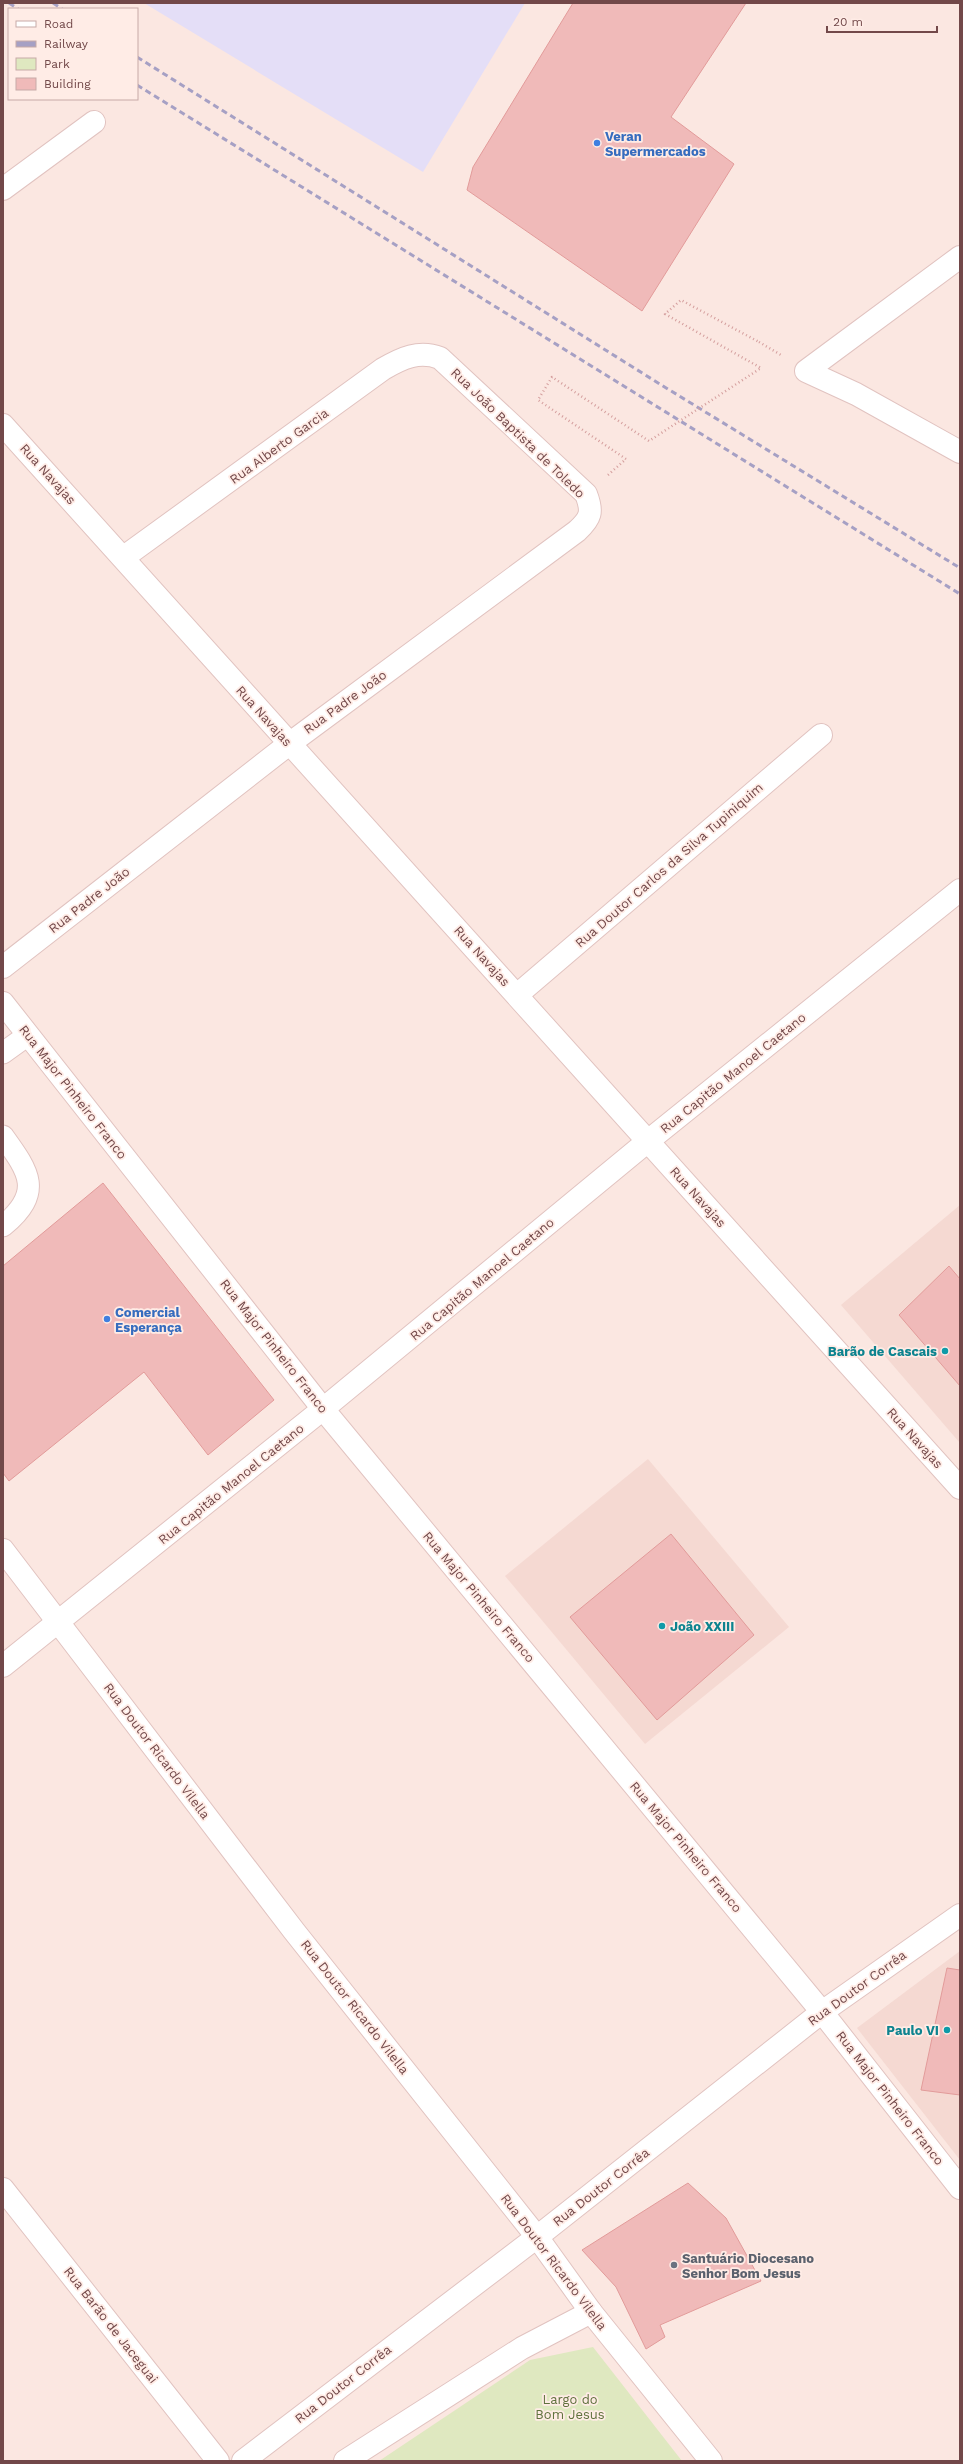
<svg xmlns="http://www.w3.org/2000/svg" width="963" height="2464" viewBox="0 0 963 2464" font-family="'Work Sans',sans-serif">
<style>
.residential{fill:#f5d9d2}
.education{fill:#e4def7}
.green{fill:#dfe8c0}
.building{fill:#f0bab9;stroke:#e29b9a}
.lines{fill:none;stroke-linecap:round;stroke-linejoin:round}
.service-casing{stroke:#e1c3c0;stroke-width:23}
.minor-casing{stroke:#e1c3c0;stroke-width:24}
.tertiary-casing{stroke:#e1c3c0;stroke-width:24}
.path{stroke:#d49e9d;stroke-width:2.5;stroke-dasharray:1 3;stroke-linecap:butt}
.service{stroke:#fff;stroke-width:21}
.minor{stroke:#fff;stroke-width:22}
.tertiary{stroke:#fff;stroke-width:22}
.rail{stroke:#a6a0c4;stroke-width:3;stroke-dasharray:6 4;stroke-linecap:butt}
.path-bridge{stroke:#d49e9d;stroke-width:2.5;stroke-dasharray:1 3;stroke-linecap:butt}
.shop-dot{fill:#3f7fe0;stroke:#ffece6;stroke-width:1.5}
.culture-dot{fill:#0f9aa8;stroke:#ffece6;stroke-width:1.5}
.worship-dot{fill:#6b7280;stroke:#ffece6;stroke-width:1.5}
.labels{text-anchor:middle;dominant-baseline:central;stroke-width:3.5;stroke-linejoin:round;paint-order:stroke}
.shop-label{font-size:13px;font-weight:bold;fill:#366cbe;stroke:#ffece6;text-anchor:start}
.street-label{font-size:13px;fill:#724849;stroke:#ffece6}
.culture-label{font-size:13px;font-weight:bold;fill:#0d838f;stroke:#ffece6;text-anchor:end}
.worship-label{font-size:13px;font-weight:bold;fill:#5b616d;stroke:#ffece6;text-anchor:start}
.park-label{font-size:13px;fill:#60723e;stroke:#ffece6}
</style>
<rect width="100%" height="100%" fill="#fbe7e1"/>
<g class="residential">
<polygon points="960,1205 960,1443 841,1305"/>
<polygon points="648,1459 789,1627 645,1744 505,1576"/>
<polygon points="960,1951 960,2160 857,2028"/>
</g>
<polygon class="education" points="144,3 525,3 423,172"/>
<polygon class="green" points="593,2347 682,2461 379,2461 530,2360"/>
<g class="building">
<polygon points="573,3 746,3 671,117 734,164 642,311 467,190 473,167"/>
<polygon points="103,1183 274,1400 208,1455 144,1372 9,1481 3,1473 3,1266"/>
<polygon points="949,1266 960,1279 960,1386 899,1315"/>
<polygon points="671,1534 754,1635 657,1720 570,1617"/>
<polygon points="947,1968 960,1970 960,2095 921,2090"/>
<polygon points="688,2183 726,2218 761,2281 660,2325 665,2337 646,2349 616,2287 582,2250"/>
</g>
<g class="lines">
<defs>
<g id="service">
<polyline points="3,1053 28,1035"/>
<path d="M3 1136C29 1172 44 1192 3 1226"/>
</g>
<g id="minor">
<polyline points="3,189 94,122"/>
<polyline points="960,257 806,371 856,394 960,452"/>
<polyline points="3,425 960,1488"/>
<path d="M3 967 289 744 577 531C591 518 593 512 586 494L440 358C419 350 402 358 383 369L124 557"/>
<polyline points="517,995 821,735"/>
<polyline points="3,1003 323,1409 822,2012 960,2188"/>
<polyline points="3,1666 323,1409 648,1141 960,890"/>
<polyline points="3,2189 218,2461"/>
<polyline points="243,2461 537,2237 822,2012 960,1915"/>
<polyline points="345,2461 522,2348 591,2312"/>
</g>
<polyline id="tertiary" points="3,1550 294,1931 537,2237 591,2312 711,2461"/>
</defs>
<use href="#service" class="service-casing"/>
<use href="#minor" class="minor-casing"/>
<use href="#tertiary" class="tertiary-casing"/>
<g class="path">
<polyline points="759,342 781,355"/>
<polyline points="608,475 626,459"/>
</g>
<use href="#service" class="service"/>
<use href="#minor" class="minor"/>
<use href="#tertiary" class="tertiary"/>
<g class="rail">
<polyline points="9,3 18,9"/>
<polyline points="53,3 62,9"/>
<polyline points="137,57 663,386 960,568"/>
<polyline points="137,85 960,594"/>
</g>
<polyline class="path-bridge" points="626,459 538,400 552,377 649,441 761,368 665,314 681,300 759,342"/>
</g>
<g class="shop-dot">
<circle cx="597" cy="143" r="4"/>
<circle cx="107" cy="1319" r="4"/>
</g>
<g class="culture-dot">
<circle cx="945" cy="1351" r="4"/>
<circle cx="662" cy="1626" r="4"/>
<circle cx="947" cy="2030" r="4"/>
</g>
<circle class="worship-dot" cx="674" cy="2265" r="4"/>
<g class="labels">
<g class="shop-label">
<text x="605" y="136">Veran<tspan x="605" dy="15">Supermercados</tspan></text>
<text x="115" y="1312">Comercial<tspan x="115" dy="15">Esperança</tspan></text>
</g>
<g class="street-label">
<text transform="translate(518 433) rotate(44)">Rua João Baptista de Toledo</text>
<text transform="translate(279 446) rotate(-36)">Rua Alberto Garcia</text>
<text transform="translate(48 474) rotate(48)">Rua Navajas</text>
<text transform="translate(345 702) rotate(-36)">Rua Padre João</text>
<text transform="translate(264 716) rotate(48)">Rua Navajas</text>
<text transform="translate(669 865) rotate(-41)">Rua Doutor Carlos da Silva Tupiniquim</text>
<text transform="translate(89 900) rotate(-38)">Rua Padre João</text>
<text transform="translate(482 956) rotate(48)">Rua Navajas</text>
<text transform="translate(733 1073) rotate(-39)">Rua Capitão Manoel Caetano</text>
<text transform="translate(73 1092) rotate(52)">Rua Major Pinheiro Franco</text>
<text transform="translate(698 1197) rotate(48)">Rua Navajas</text>
<text transform="translate(482 1279) rotate(-40)">Rua Capitão Manoel Caetano</text>
<text transform="translate(274 1346) rotate(52)">Rua Major Pinheiro Franco</text>
<text transform="translate(915 1438) rotate(48)">Rua Navajas</text>
<text transform="translate(231 1484) rotate(-39)">Rua Capitão Manoel Caetano</text>
<text transform="translate(479 1597) rotate(50)">Rua Major Pinheiro Franco</text>
<text transform="translate(157 1751) rotate(53)">Rua Doutor Ricardo Vilella</text>
<text transform="translate(686 1847) rotate(50)">Rua Major Pinheiro Franco</text>
<text transform="translate(857 1988) rotate(-36)">Rua Doutor Corrêa</text>
<text transform="translate(355 2007) rotate(52)">Rua Doutor Ricardo Vilella</text>
<text transform="translate(890 2098) rotate(52)">Rua Major Pinheiro Franco</text>
<text transform="translate(601 2187) rotate(-38)">Rua Doutor Corrêa</text>
<text transform="translate(554 2262) rotate(53)">Rua Doutor Ricardo Vilella</text>
<text transform="translate(111 2325) rotate(52)">Rua Barão de Jaceguai</text>
<text transform="translate(343 2384) rotate(-38)">Rua Doutor Corrêa</text>
</g>
<g class="culture-label">
<text x="937" y="1351">Barão de Cascais</text>
<text x="670" y="1626" text-anchor="start">João XXIII</text>
<text x="939" y="2030">Paulo VI</text>
</g>
<g class="worship-label">
<text x="682" y="2258">Santuário Diocesano<tspan x="682" dy="15">Senhor Bom Jesus</tspan></text>
</g>
<g class="park-label">
<text x="570" y="2399">Largo do<tspan x="570" dy="15">Bom Jesus</tspan></text>
</g>
</g>
<rect width="963" height="2464" fill="none" stroke="#724849" stroke-width="8"/>
<rect x="8" y="8" width="130" height="92" fill="#ffece6" stroke="#c7aaa7"/>
<rect x="16" y="21" width="20" height="6" fill="#ffffff" stroke="#c7aaa7"/>
<text x="44" y="28" font-size="12" fill="#724849">Road</text>
<rect x="16" y="41" width="20" height="6" fill="#a6a0c4" stroke="#c7aaa7"/>
<text x="44" y="48" font-size="12" fill="#724849">Railway</text>
<rect x="16" y="58" width="20" height="12" fill="#dfe8c0" stroke="#c7aaa7"/>
<text x="44" y="68" font-size="12" fill="#724849">Park</text>
<rect x="16" y="78" width="20" height="12" fill="#f0bab9" stroke="#c7aaa7"/>
<text x="44" y="88" font-size="12" fill="#724849">Building</text>
<path d="M827 26v6h110v-6" fill="none" stroke="#724849" stroke-width="2"/>
<text x="833" y="26" font-size="12" fill="#724849" stroke="#ffece6" stroke-width="3" paint-order="stroke">20 m</text>
</svg>
